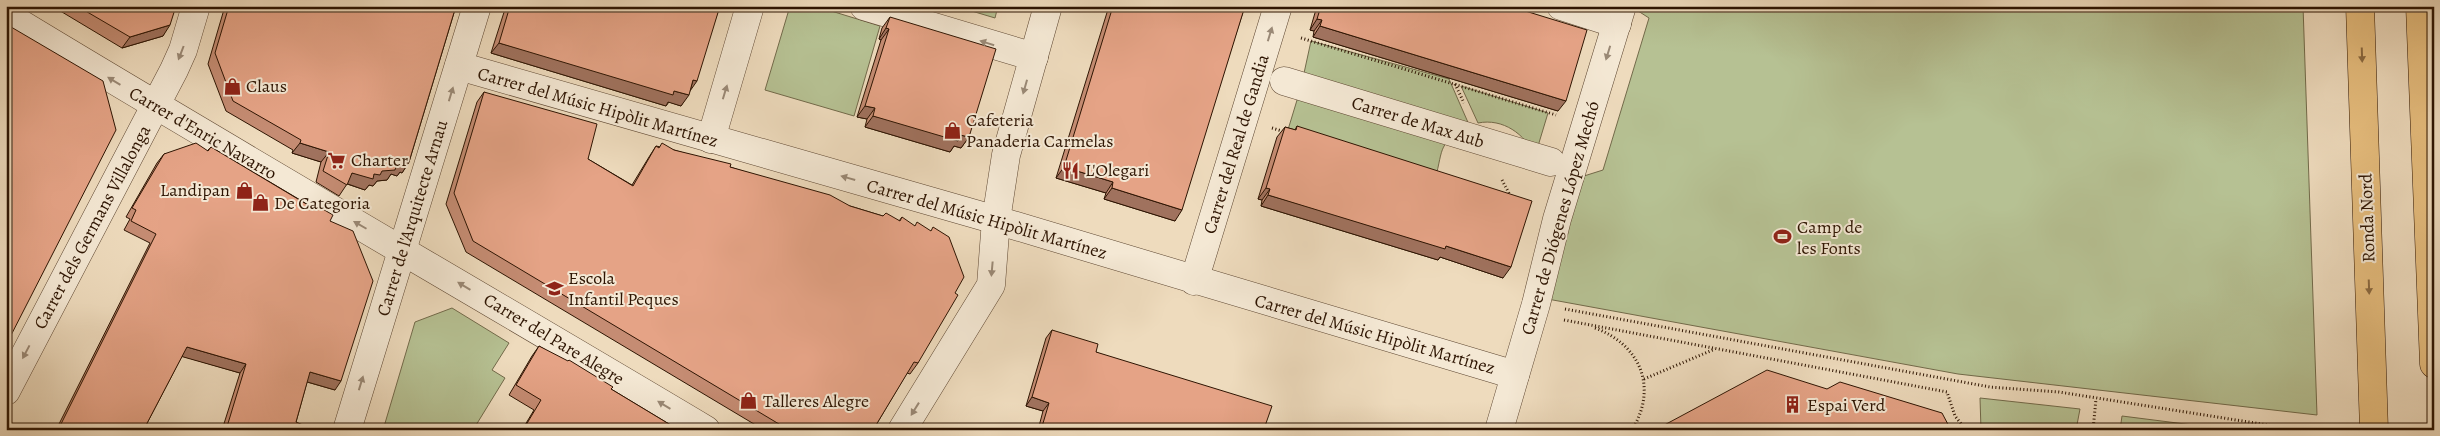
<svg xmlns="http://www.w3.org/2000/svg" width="2440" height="436" viewBox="0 0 2440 436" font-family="Alegreya,serif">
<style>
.green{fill:#b6c193;stroke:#726a4a}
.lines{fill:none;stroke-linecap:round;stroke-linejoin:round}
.pedestrian-casing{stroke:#5d4631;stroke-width:29}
.minor-casing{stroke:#5d4631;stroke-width:29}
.primary-casing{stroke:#2d1402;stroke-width:29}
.path{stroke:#2d1402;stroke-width:3;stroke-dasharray:1 2.5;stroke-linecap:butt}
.pedestrian{stroke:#f4e8d4;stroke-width:28}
.minor{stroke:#f4e8d4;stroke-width:28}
.primary{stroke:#e7be7e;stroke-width:28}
.wall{fill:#c58c73;stroke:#2d1402}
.shaded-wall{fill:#a0725e;stroke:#2d1402}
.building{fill:#e5a386;stroke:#2d1402}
.oneway{fill:#9a8976}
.oneway2{fill:#8a6940}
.labels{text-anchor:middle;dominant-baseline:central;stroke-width:4;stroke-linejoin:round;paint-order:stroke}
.poi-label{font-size:18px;fill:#2d1402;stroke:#f4e8d4;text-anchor:start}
.street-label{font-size:18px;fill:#2d1402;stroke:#f4e8d4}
</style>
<rect width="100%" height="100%" fill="#eedbbd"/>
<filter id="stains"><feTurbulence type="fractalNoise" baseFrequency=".004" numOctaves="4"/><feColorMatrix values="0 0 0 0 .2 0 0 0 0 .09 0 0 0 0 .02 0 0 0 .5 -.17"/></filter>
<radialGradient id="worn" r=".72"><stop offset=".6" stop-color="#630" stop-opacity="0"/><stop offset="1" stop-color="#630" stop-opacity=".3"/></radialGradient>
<g class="green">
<polygon points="790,6 815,6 880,26 854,116 765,90"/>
<polygon points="955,6 998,6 995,18"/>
<polygon points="1636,6 2303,6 2317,415 1958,374 1542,298 1584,176 1603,170 1649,18 1635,9"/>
<path d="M1311 41 1449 79 1470 127C1437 144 1444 146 1435 180L1287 133 1301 87Z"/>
<path d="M1461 86 1548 113 1535 156C1525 134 1503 118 1478 123Z"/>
<polygon points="452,308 509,343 492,370 505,378 473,430 383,430 415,322"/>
<polygon points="1980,398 2080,409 2076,430 1981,430"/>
<polygon points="2122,416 2193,425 2193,430 2120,430"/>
</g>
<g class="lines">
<defs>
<polyline id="pedestrian" points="1284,81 1551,162"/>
<g id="minor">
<polyline points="864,6 1034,57"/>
<polyline points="1561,6 1617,24"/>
<path d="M6 15C238 156 473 291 706 430"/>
<polyline points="459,66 996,220 1515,375"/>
<polyline points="711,139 750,6"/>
<polyline points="1194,281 1278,6"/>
<polyline points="6,391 174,70 183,50 196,6"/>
<polyline points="347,430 477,6"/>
<polyline points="902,430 991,285 996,220 1006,155 1048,6"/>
<polyline points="1499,430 1536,304 1557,219 1622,6"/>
</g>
<g id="primary">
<polyline points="2360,6 2374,430"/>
<polyline points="2420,6 2434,364"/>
</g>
</defs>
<use href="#pedestrian" class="pedestrian-casing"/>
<use href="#minor" class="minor-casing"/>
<use href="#primary" class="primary-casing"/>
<g class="path">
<polyline points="1301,38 1556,115"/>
<polyline points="1455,84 1464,103"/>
<polyline points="1272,128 1285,132"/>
<polyline points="1502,180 1511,197"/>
<polyline points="1565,309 1990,387 2059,392 2293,429 2329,429"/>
<polyline points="1564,320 1947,392 1955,416 1966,430"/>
<path d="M1595 328C1641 345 1658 388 1632 430"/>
<polyline points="1644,379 1715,349"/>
<polyline points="2093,430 2096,399"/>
</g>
<use href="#pedestrian" class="pedestrian"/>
<use href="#minor" class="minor"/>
<use href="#primary" class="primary"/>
</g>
<g class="wall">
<polygon points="52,6 176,6 163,36 122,48"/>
<polygon points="225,6 456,6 409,162 402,173 400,172 397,176 391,174 387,180 377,181 373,186 369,185 365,190 347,184 339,196 316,182 321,162 292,153 293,150 226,111 208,64"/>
<polygon points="506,6 720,6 690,91 681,106 669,102 666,106 491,53"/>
<polygon points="1109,6 1245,6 1175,221 1104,199 1106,193 1056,178"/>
<polygon points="1317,6 1509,6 1558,111 1313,37 1314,31 1310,30"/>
<polygon points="890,17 969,137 961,148 954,146 950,152 865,127 867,119 857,117 881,40 879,39 882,28"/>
<polygon points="484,92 588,159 632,185 649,157 656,146 674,150 730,167 850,206 899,221 902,217 918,363 910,374 907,373 873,430 764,430 466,252 446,204 477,102"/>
<polygon points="1297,126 1503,278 1440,257 1438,260 1261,206 1262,200 1258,199 1277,137 1285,127 1295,130"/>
<polygon points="211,147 312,207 314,204 330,221 335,390 307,382 296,422 303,430 222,430 240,373 182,356 144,429 147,430 56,430 150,243 124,230 130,219 126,217 157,163 164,154 207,151"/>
<polygon points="1052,330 1096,352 1266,430 1038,430 1043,411 1026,406 1046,338"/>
<polygon points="539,346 611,389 679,430 522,430 534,410 509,395 532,356"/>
</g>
<g class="shaded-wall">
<polygon points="1317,19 1322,20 1314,31 1310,30"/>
<polygon points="170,25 163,36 122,48 130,37"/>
<polygon points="1320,26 1566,101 1558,111 1313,37"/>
<polygon points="886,28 889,29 881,40 879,39"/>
<polygon points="499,43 674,91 689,95 681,106 668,102 666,106 491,53"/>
<polygon points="693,80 697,81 690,91"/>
<polygon points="865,106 875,108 867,119 857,117"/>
<polygon points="873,116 960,135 969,137 961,148 954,146 950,152 865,127"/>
<polygon points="300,143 329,152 321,162 292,153"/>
<polygon points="406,162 409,162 402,173 400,172 397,176 391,174 387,180 377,181 373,186 369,185 365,190 345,183 352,173 374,174 397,163"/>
<polygon points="1064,167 1113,182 1106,193 1056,178"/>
<polygon points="1112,188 1182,210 1175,221 1104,199"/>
<polygon points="1266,188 1270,189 1262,200 1258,199"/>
<polygon points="1268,195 1446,246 1511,267 1503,278 1440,257 1438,260 1261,206"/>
<polygon points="187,347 246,364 240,373 180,356"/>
<polygon points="310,372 341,381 335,390 304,381"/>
<polygon points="1032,397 1049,403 1043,411 1026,406"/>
</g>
<g class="building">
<polygon points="77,6 176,6 170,25 130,37"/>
<polygon points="229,6 456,6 409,162 406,162 405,165 397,163 395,170 382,171 380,175 374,174 373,179 352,173 347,185 323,171 329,152 300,143 301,140 233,101 215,53"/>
<polygon points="510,6 720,6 697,81 693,80 689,95 674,91 673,95 499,43"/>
<polygon points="1113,6 1245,6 1182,210 1112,188 1113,182 1064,167"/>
<polygon points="1321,6 1509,6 1587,30 1566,101 1320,26 1322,20 1317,19"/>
<polygon points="890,17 996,49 969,137 960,135 958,141 873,116 875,108 865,106 889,29 886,28"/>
<polygon points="6,24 103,81 116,130 6,345"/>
<polygon points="484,92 597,124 588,159 633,186 656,146 659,148 662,143 674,150 731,164 730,167 830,195 850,206 883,216 886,213 900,221 902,217 915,226 917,222 931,231 933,227 949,237 964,277 955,293 958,295 918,363 914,362 873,430 789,430 473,241 454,193"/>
<polygon points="1297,126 1532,201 1511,267 1446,246 1445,249 1268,195 1270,189 1266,188 1285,127 1296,130"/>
<polygon points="196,143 208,151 211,147 313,208 314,204 333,215 330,221 353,231 373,281 341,381 310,372 296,422 303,425 303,430 226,430 246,364 187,347 144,429 147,430 58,430 156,234 131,221 136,210 132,208 164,154"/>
<polygon points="1052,330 1098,344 1096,352 1272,406 1264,429 1266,430 1041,430 1049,403 1032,397"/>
<polygon points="539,346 568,361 569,360 613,387 611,389 679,430 523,430 541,400 516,385"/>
<polygon points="1767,370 1827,389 1840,382 1942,413 1951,430 1655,430"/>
</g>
<defs><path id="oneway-solid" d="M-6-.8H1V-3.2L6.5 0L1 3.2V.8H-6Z" transform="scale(1.25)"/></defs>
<g class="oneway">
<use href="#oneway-solid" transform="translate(1270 34) rotate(-73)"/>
<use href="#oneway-solid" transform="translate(987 43) rotate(-163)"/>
<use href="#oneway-solid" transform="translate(181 53) rotate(111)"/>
<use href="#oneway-solid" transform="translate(1608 53) rotate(107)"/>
<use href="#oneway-solid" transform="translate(114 81) rotate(-149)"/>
<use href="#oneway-solid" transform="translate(1025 87) rotate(106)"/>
<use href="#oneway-solid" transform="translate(725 92) rotate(-73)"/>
<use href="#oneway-solid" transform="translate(451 94) rotate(-73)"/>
<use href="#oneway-solid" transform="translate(848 178) rotate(-164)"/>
<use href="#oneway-solid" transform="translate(360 225) rotate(-150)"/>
<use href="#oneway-solid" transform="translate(992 269) rotate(95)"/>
<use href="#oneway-solid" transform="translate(464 286) rotate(-149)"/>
<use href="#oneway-solid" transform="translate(26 352) rotate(118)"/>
<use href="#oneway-solid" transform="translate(361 383) rotate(-73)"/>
<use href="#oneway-solid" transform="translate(664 405) rotate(-149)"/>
<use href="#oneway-solid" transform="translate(915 409) rotate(122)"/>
</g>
<g class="oneway2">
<use href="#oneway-solid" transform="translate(2362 55) rotate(88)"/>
<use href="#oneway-solid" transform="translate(2369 287) rotate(88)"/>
</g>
<defs>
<symbol id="shop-bare" viewBox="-9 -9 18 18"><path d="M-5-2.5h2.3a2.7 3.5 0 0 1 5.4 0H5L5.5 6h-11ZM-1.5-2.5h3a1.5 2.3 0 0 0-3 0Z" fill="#8f2418" stroke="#f4e8d4" stroke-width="2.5" paint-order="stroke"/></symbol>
<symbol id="supermarket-bare" viewBox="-9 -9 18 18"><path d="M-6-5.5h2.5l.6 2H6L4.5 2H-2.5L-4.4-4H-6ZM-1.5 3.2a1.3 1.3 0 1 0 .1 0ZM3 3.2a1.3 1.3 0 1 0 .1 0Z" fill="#8f2418" stroke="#f4e8d4" stroke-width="2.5" paint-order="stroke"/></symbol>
<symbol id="restaurant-bare" viewBox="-9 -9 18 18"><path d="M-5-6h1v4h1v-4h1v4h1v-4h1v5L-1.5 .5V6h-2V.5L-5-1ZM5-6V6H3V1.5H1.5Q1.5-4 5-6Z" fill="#8f2418" stroke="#f4e8d4" stroke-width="2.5" paint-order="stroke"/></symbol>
<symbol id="stadium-bare" viewBox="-9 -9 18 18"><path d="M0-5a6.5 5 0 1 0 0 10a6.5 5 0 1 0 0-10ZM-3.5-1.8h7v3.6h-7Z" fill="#8f2418" stroke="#f4e8d4" stroke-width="2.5" paint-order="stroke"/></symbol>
<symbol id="school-bare" viewBox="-9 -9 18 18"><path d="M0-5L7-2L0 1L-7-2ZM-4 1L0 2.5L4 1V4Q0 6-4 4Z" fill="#8f2418" stroke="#f4e8d4" stroke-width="2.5" paint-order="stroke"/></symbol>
<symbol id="building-bare" viewBox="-9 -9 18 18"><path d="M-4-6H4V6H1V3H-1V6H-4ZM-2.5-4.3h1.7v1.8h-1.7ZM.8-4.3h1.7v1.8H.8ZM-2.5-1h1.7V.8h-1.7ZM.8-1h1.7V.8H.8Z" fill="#8f2418" stroke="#f4e8d4" stroke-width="2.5" paint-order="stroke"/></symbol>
</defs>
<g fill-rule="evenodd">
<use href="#shop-bare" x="220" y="74" width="25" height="25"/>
<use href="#shop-bare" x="940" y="118" width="25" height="25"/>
<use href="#supermarket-bare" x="324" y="148" width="25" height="25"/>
<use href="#restaurant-bare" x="1058" y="158" width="25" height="25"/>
<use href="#shop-bare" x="232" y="178" width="25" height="25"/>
<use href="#shop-bare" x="248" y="190" width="25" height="25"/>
<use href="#stadium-bare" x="1770" y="224" width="25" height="25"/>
<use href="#school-bare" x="542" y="276" width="25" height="25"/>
<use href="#shop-bare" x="736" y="388" width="25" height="25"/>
<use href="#building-bare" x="1780" y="392" width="25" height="25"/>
</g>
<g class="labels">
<g class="poi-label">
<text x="246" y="86">Claus</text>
<text x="966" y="120">Cafeteria<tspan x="966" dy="21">Panaderia Carmelas</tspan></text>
<text x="351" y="160">Charter</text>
<text x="1085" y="170">L'Olegari</text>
<text x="230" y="190" text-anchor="end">Landipan</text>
<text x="274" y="203">De Categoria</text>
<text x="1797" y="227">Camp de<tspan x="1797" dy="21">les Fonts</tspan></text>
<text x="568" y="278">Escola<tspan x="568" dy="21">Infantil Peques</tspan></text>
<text x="763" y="401">Talleres Alegre</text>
<text x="1807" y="405">Espai Verd</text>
</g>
<g class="street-label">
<text transform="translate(598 107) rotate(16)">Carrer del Músic Hipòlit Martínez</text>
<text transform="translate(1418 122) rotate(17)">Carrer de Max Aub</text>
<text transform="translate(203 133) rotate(30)">Carrer d'Enric Navarro</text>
<text transform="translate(1236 144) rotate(-73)">Carrer del Real de Gandia</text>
<text transform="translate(412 218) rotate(-73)">Carrer de l'Arquitecte Arnau</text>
<text transform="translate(1560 218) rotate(-74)">Carrer de Diógenes López Mechó</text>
<text transform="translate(2367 218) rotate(-92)">Ronda Nord</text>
<text transform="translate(987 219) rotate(16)">Carrer del Músic Hipòlit Martínez</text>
<text transform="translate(92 227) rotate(-62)">Carrer dels Germans Villalonga</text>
<text transform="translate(1375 334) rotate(16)">Carrer del Músic Hipòlit Martínez</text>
<text transform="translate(554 339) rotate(31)">Carrer del Pare Alegre</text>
</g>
</g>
<rect width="2440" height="436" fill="none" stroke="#eedbbd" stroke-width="25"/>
<rect x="8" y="8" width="2425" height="421" fill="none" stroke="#2d1402" stroke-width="2.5"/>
<rect x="12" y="12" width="2415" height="411" fill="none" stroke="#2d1402"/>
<rect width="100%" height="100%" filter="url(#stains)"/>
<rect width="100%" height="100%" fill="url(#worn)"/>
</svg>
